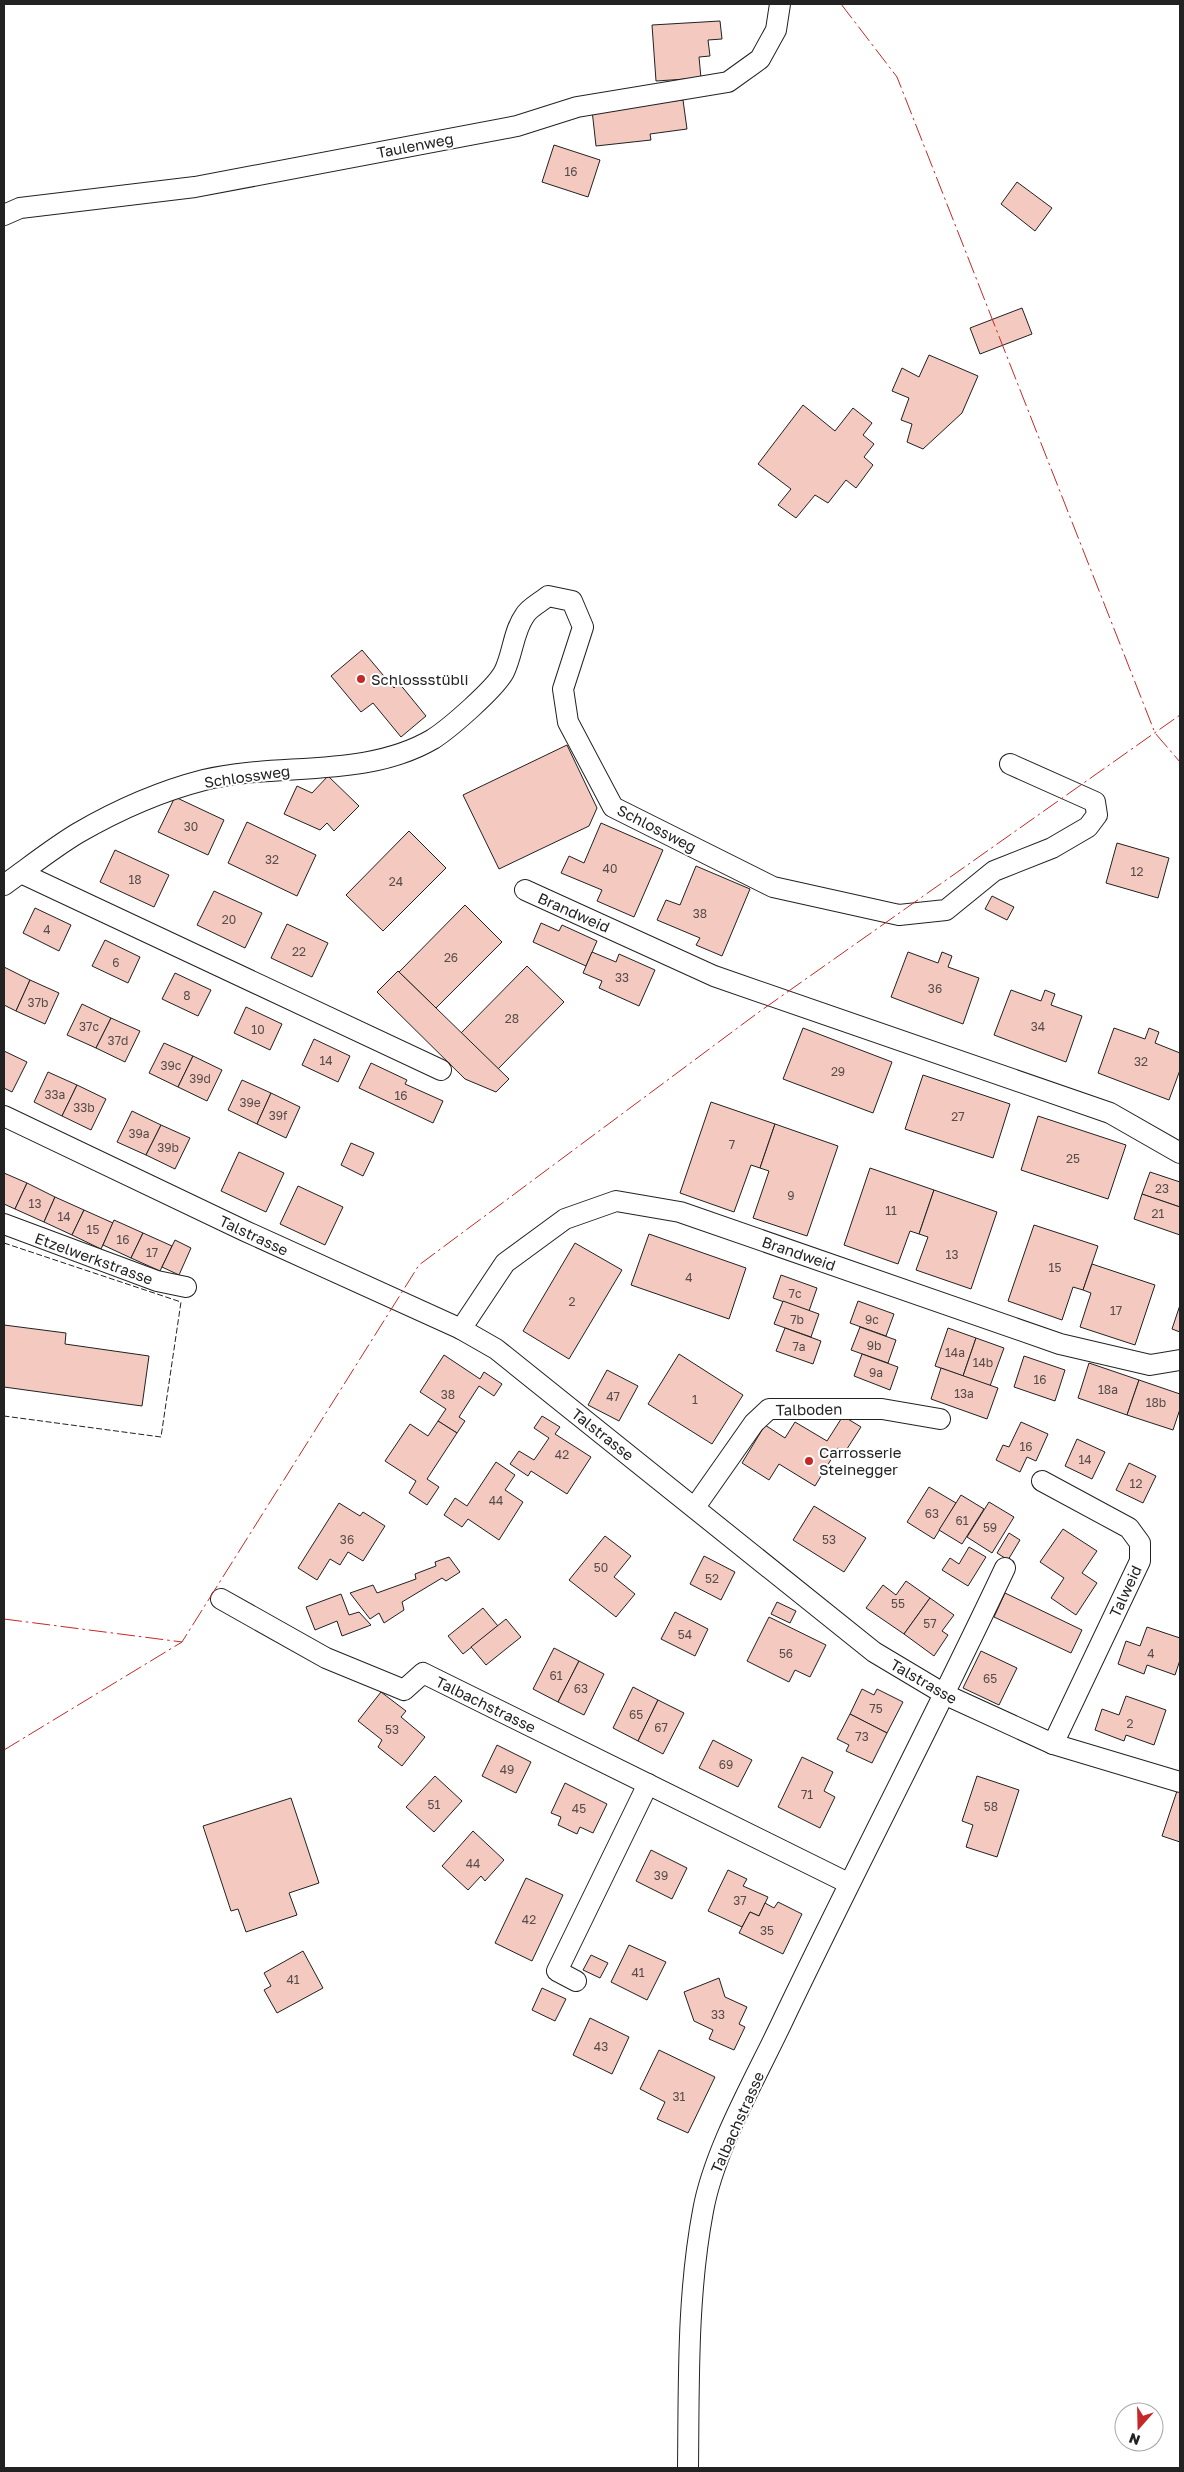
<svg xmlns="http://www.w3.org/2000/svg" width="1184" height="2472" viewBox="0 0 1184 2472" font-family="'Golos Text',sans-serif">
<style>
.building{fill:#f3c9c0;stroke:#222}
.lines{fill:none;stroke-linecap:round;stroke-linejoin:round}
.minor-casing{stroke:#222;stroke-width:22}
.minor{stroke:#fff;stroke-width:20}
.fence{stroke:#222;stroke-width:1;stroke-dasharray:6 2.5;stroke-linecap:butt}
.power{stroke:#c62828;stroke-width:1;stroke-dasharray:18 4 2.5 4;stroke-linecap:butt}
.poi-dot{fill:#c62828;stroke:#fff;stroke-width:2}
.labels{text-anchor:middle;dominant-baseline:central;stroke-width:4;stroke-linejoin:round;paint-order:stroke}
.number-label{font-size:12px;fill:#564c4a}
.street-label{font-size:15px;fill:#222;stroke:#fff}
.poi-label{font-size:15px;fill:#222;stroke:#fff;text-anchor:start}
</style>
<rect width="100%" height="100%" fill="#fff"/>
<g class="building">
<polygon points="720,21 722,39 708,40 710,56 699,57 701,78 656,81 652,25"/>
<polygon points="683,100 687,129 650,134 651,140 596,146 592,110"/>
<polygon points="554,145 600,160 588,197 542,182"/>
<polygon points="1017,182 1052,208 1035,231 1001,204"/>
<polygon points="1022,308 1032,334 980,354 970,328"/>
<polygon points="929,355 978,376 962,413 923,449 907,442 912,424 901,420 909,398 892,391 902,368 919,377"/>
<polygon points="803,405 835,431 853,408 872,423 863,435 874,444 864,457 873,465 856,488 846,480 828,503 815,495 796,518 778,505 791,489 758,464"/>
<polygon points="362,650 394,688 399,683 426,716 401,737 373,703 361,712 331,676"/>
<polygon points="567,745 597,808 589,826 499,869 463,795"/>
<polygon points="328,776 359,806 334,831 327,823 320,830 284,814 297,786 312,793"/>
<polygon points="175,797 224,820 208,855 158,832"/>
<polygon points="247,822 316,855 297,896 228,863"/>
<polygon points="601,823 663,850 634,917 597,901 602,890 561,873 569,856 584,863"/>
<polygon points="409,831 446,868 383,931 346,895"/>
<polygon points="1117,843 1169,858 1158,898 1106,883"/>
<polygon points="115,850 169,875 154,907 100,882"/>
<polygon points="696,866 750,889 722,956 696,945 700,938 657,920 666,900 680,905"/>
<polygon points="214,891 262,913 245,948 197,925"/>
<polygon points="992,896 1014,907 1007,920 985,909"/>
<polygon points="465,905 502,942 436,1008 399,972"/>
<polygon points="35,908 71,925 59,951 23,933"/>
<polygon points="541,923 559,931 562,925 597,941 586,966 533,942"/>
<polygon points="287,924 328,943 312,977 271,958"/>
<polygon points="105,940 140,957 128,983 92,966"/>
<polygon points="592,952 616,962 619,954 655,970 639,1006 599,988 602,981 583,973"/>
<polygon points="908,952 938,963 942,952 952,956 948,967 979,978 963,1024 891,997"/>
<polygon points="527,966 564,1002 498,1069 461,1033"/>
<polygon points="4,967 30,980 16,1011 4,1005"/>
<polygon points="398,971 509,1079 496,1092 465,1079 377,992"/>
<polygon points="175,973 211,990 198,1016 162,999"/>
<polygon points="30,980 59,993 45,1024 16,1011"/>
<polygon points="1011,990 1041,1001 1045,990 1055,994 1051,1005 1082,1016 1066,1062 994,1035"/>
<polygon points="82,1004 111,1018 96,1048 67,1035"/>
<polygon points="246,1007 282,1024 270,1050 234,1033"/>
<polygon points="111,1018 140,1031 125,1062 96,1048"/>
<polygon points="803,1028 892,1062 873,1113 783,1079"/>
<polygon points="1114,1028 1145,1039 1149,1028 1159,1032 1155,1043 1180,1053 1180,1070 1169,1100 1098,1073"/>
<polygon points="314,1039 350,1056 338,1082 302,1065"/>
<polygon points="164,1043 193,1056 178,1087 149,1073"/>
<polygon points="4,1051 27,1062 12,1092 4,1088"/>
<polygon points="193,1056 222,1070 207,1101 178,1087"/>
<polygon points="371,1063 407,1080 405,1084 443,1101 433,1123 359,1088"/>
<polygon points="48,1072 77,1085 62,1116 34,1102"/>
<polygon points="923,1075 1010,1104 993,1158 905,1129"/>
<polygon points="242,1080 271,1093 257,1124 228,1110"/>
<polygon points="77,1085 106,1099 91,1130 62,1116"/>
<polygon points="271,1093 300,1107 286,1138 257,1124"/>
<polygon points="711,1102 775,1124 760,1168 751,1165 734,1212 680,1193"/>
<polygon points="132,1111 161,1125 146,1155 117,1142"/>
<polygon points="1038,1116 1126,1145 1108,1199 1021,1170"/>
<polygon points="775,1124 838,1146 807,1236 753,1218 769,1171 760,1168"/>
<polygon points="161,1125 190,1138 175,1169 146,1155"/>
<polygon points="351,1143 374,1153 363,1176 341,1165"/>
<polygon points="239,1152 284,1173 266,1212 221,1191"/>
<polygon points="870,1168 934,1190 919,1234 910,1231 898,1264 844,1245"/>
<polygon points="1150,1172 1180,1182 1180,1207 1142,1194"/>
<polygon points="4,1173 27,1183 15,1209 4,1204"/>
<polygon points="27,1183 55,1197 44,1222 15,1209"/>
<polygon points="298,1186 343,1207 325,1245 280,1224"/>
<polygon points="934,1190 997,1212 971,1289 916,1270 928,1237 919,1234"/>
<polygon points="1142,1194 1180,1207 1180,1235 1134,1219"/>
<polygon points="55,1197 84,1210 72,1235 44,1222"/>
<polygon points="84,1210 113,1223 101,1249 72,1235"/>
<polygon points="114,1220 143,1233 131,1258 103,1245"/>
<polygon points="1034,1225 1098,1246 1083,1290 1073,1287 1062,1320 1008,1301"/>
<polygon points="143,1233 172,1246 160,1271 131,1258"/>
<polygon points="649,1234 746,1268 729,1319 631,1285"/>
<polygon points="175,1240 191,1248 179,1275 162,1267"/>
<polygon points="575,1243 622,1270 569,1359 523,1331"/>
<polygon points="1092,1264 1155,1285 1135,1345 1080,1327 1091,1293 1083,1290"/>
<polygon points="781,1275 817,1288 809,1311 773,1298"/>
<polygon points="783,1301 819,1314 811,1337 774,1324"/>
<polygon points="858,1301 894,1314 886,1336 850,1323"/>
<polygon points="1180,1305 1180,1332 1172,1329"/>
<polygon points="4,1325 66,1333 65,1344 149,1356 142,1406 4,1387"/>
<polygon points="860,1327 896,1340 888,1363 851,1350"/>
<polygon points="785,1328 821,1341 813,1364 776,1351"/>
<polygon points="948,1328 976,1338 963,1376 935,1366"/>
<polygon points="976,1338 1004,1348 990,1386 963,1376"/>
<polygon points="679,1354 743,1395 712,1444 648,1404"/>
<polygon points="862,1354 898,1367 890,1390 854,1376"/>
<polygon points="444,1355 480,1379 484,1372 502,1384 494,1396 479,1386 459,1417 465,1421 457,1433 438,1421 446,1409 420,1392"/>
<polygon points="1024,1356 1065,1370 1055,1401 1014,1387"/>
<polygon points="1089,1363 1139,1380 1127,1415 1078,1398"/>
<polygon points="941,1368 998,1388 987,1419 931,1399"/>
<polygon points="607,1370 638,1386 619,1421 588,1405"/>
<polygon points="1139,1380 1180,1394 1180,1409 1173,1430 1127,1415"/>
<polygon points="542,1416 560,1427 555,1434 591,1457 567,1494 531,1471 528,1476 510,1464 519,1451 534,1460 549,1438 534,1428"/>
<polygon points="843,1416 861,1427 845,1452 838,1448 815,1486 779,1464 769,1480 742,1463 765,1425 785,1438 795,1422 827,1441"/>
<polygon points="438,1421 457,1433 427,1479 439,1487 427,1505 409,1493 416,1481 385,1461 410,1424 428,1436"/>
<polygon points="1021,1422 1048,1434 1036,1461 1027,1457 1020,1472 996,1460 1003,1445 1009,1447"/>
<polygon points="1077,1439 1105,1452 1092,1479 1065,1466"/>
<polygon points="496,1462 515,1475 505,1490 523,1502 499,1540 468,1519 462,1527 444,1515 455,1498 467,1506"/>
<polygon points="1129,1463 1156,1476 1143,1503 1116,1490"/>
<polygon points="929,1487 956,1503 934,1539 907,1522"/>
<polygon points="961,1495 984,1509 962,1544 939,1530"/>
<polygon points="989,1502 1014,1517 992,1553 967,1537"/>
<polygon points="339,1503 360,1516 363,1512 385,1526 363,1561 348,1552 340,1565 330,1559 317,1580 298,1568"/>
<polygon points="814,1506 866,1538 844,1572 793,1540"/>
<polygon points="1063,1529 1097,1551 1082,1573 1097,1583 1076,1615 1051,1598 1064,1578 1040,1562"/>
<polygon points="1009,1533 1020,1540 1008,1560 997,1553"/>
<polygon points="605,1536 631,1556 614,1577 635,1594 616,1617 569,1580"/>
<polygon points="969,1547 986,1557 968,1586 942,1570 950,1558 959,1564"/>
<polygon points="704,1556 735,1572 721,1600 690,1584"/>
<polygon points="449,1557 460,1572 446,1581 442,1578 402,1602 404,1610 384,1623 379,1613 370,1619 350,1593 373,1585 377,1593 416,1579 415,1574 436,1566 435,1562"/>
<polygon points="906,1581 930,1598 904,1634 866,1608 883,1585 896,1595"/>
<polygon points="1005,1593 1082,1630 1071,1653 994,1617"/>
<polygon points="341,1594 349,1615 359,1612 371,1625 342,1636 337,1621 315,1630 306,1607"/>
<polygon points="930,1598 954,1615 942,1631 948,1635 934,1656 904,1634"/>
<polygon points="777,1602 796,1611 790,1623 771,1614"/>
<polygon points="483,1608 498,1626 463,1654 448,1636"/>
<polygon points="675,1612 708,1629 695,1656 661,1639"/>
<polygon points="769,1617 826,1645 810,1677 795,1670 789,1682 747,1661"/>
<polygon points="506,1619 521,1637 486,1665 471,1647"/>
<polygon points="1147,1627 1180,1638 1180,1660 1175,1675 1147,1665 1144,1674 1118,1664 1126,1641 1140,1646"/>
<polygon points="554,1648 579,1661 558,1702 533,1689"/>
<polygon points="981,1651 1017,1668 999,1705 963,1688"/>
<polygon points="579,1661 604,1674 584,1715 558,1702"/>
<polygon points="633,1687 658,1700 638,1741 613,1728"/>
<polygon points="862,1689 874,1695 877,1689 903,1702 887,1733 850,1714"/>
<polygon points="381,1692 406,1711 401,1717 425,1737 402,1766 378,1747 382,1740 358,1721"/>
<polygon points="1126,1696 1166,1710 1154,1745 1126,1735 1124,1741 1095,1730 1102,1709 1119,1715"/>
<polygon points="658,1700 684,1713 663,1754 638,1741"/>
<polygon points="850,1714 887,1733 872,1763 846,1751 849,1745 837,1739"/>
<polygon points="713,1740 752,1760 738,1787 699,1768"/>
<polygon points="497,1745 531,1762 516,1793 482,1776"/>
<polygon points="802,1757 833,1772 824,1791 835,1797 820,1828 778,1807"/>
<polygon points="435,1776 462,1801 434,1832 406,1807"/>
<polygon points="977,1776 1019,1790 997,1857 966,1847 973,1825 962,1821"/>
<polygon points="565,1783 607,1804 593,1833 580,1827 577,1834 558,1825 561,1817 551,1813"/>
<polygon points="1177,1791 1180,1792 1180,1842 1162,1836"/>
<polygon points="291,1798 319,1883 289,1893 297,1915 246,1932 238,1909 231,1911 203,1826"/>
<polygon points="473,1831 504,1860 485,1881 481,1876 468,1890 442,1866"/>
<polygon points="651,1850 687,1868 672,1899 636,1881"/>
<polygon points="728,1870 747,1879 743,1886 768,1897 759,1916 750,1912 742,1927 708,1911"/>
<polygon points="526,1878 563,1895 532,1961 495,1943"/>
<polygon points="778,1902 802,1914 783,1954 739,1933 750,1912 759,1916 765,1903 774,1908"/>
<polygon points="629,1945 666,1962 647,2000 611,1982"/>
<polygon points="303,1951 323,1988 277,2013 264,1990 271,1986 264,1973"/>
<polygon points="591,1955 608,1963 600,1978 583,1970"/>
<polygon points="719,1978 725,1997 747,2007 739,2024 745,2027 734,2050 709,2039 713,2030 694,2021 684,1992"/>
<polygon points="542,1988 566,1999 555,2021 532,2010"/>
<polygon points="590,2018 629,2037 612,2074 573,2055"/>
<polygon points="659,2050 715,2077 688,2133 657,2119 665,2102 640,2089"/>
</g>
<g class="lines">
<defs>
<g id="minor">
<polyline points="4,215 20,208 195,187 517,126 577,107 728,82 760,59 776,30 780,4"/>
<polyline points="21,873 441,1070"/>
<path d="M4 885C28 868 53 848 78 833 116 811 161 791 204 780 277 762 365 779 433 739 450 728 495 689 504 672 513 654 513 632 525 615 529 608 541 602 548 596L572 601 583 627 563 689 568 722 613 807 773 887 899 915 946 910 994 871 1052 848 1088 827 1097 815 1095 802 1010 764"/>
<polyline points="525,890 714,976 1110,1113 1180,1153"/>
<polyline points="4,1116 245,1231 461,1329 496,1349 874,1652 946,1695 1053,1744 1180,1782"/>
<polyline points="4,1224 157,1281 186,1287"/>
<polyline points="461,1329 505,1263 565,1219 616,1201 680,1212 1060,1344 1150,1365 1180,1360"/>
<polyline points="1042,1481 1129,1528 1140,1543 1140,1561 1053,1744"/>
<polyline points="695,1507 754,1423 769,1409 882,1409 940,1419"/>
<polyline points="221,1599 326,1658 404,1690 423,1673 848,1883"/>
<polyline points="576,1981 557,1971 648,1784"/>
<path d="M688 2468C689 2382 687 2296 703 2211 714 2149 757 2076 784 2018 856 1867 934 1719 1005 1568"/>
</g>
</defs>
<use href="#minor" class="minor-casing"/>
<use href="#minor" class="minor"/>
<polyline class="fence" points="4,1243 181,1302 161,1437 4,1416"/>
<g class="power">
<polyline points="841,4 897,77 1155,733 1180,762"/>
<polyline points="4,1619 182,1642"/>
<polyline points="4,1750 182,1642 419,1265 759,1012 1180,715"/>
</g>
</g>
<g class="poi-dot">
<circle cx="361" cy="679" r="5"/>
<circle cx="809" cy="1461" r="5"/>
</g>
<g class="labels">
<g class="number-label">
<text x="571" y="171">16</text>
<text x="191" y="826">30</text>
<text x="272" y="859">32</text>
<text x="610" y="868">40</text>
<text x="1137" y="871">12</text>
<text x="135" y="879">18</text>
<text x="396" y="881">24</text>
<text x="700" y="913">38</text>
<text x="229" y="919">20</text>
<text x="47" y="929">4</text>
<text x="299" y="951">22</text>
<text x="451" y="957">26</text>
<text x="116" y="962">6</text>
<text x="622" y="977">33</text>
<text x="935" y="988">36</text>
<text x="187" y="995">8</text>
<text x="38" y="1002">37b</text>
<text x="512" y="1018">28</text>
<text x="89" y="1026">37c</text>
<text x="1038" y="1026">34</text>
<text x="258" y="1029">10</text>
<text x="118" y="1040">37d</text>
<text x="326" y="1060">14</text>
<text x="1141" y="1061">32</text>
<text x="171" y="1065">39c</text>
<text x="838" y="1071">29</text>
<text x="200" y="1078">39d</text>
<text x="55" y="1094">33a</text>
<text x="401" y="1095">16</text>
<text x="250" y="1102">39e</text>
<text x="84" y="1107">33b</text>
<text x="278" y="1115">39f</text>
<text x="958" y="1116">27</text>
<text x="139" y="1133">39a</text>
<text x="732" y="1144">7</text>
<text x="168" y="1147">39b</text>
<text x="1073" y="1158">25</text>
<text x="1162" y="1188">23</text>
<text x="791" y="1195">9</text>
<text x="35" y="1203">13</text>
<text x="891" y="1210">11</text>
<text x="1158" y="1213">21</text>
<text x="64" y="1216">14</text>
<text x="93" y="1229">15</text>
<text x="123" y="1239">16</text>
<text x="152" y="1252">17</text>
<text x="952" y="1254">13</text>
<text x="1055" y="1267">15</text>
<text x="689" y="1277">4</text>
<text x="795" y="1293">7c</text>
<text x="572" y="1301">2</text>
<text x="1116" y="1310">17</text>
<text x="797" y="1319">7b</text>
<text x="872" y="1319">9c</text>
<text x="874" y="1345">9b</text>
<text x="799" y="1346">7a</text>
<text x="955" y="1352">14a</text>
<text x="983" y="1362">14b</text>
<text x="876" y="1372">9a</text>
<text x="1040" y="1379">16</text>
<text x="1108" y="1389">18a</text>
<text x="964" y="1393">13a</text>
<text x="448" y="1394">38</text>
<text x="613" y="1396">47</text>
<text x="695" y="1399">1</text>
<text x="1156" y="1402">18b</text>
<text x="1026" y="1446">16</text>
<text x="562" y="1454">42</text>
<text x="1085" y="1459">14</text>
<text x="1136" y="1483">12</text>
<text x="496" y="1500">44</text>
<text x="932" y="1513">63</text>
<text x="962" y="1520">61</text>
<text x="990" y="1527">59</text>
<text x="347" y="1539">36</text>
<text x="829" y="1539">53</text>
<text x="601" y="1567">50</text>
<text x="712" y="1578">52</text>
<text x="898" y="1603">55</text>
<text x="930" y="1623">57</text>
<text x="685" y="1634">54</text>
<text x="786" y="1653">56</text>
<text x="1151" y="1653">4</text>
<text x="556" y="1675">61</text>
<text x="990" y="1678">65</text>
<text x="581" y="1688">63</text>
<text x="876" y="1708">75</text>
<text x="636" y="1714">65</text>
<text x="1130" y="1723">2</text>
<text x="661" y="1727">67</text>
<text x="392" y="1729">53</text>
<text x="862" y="1736">73</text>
<text x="726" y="1764">69</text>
<text x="507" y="1769">49</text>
<text x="807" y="1794">71</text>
<text x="434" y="1804">51</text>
<text x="991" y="1806">58</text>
<text x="579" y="1808">45</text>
<text x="473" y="1863">44</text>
<text x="661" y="1875">39</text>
<text x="740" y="1900">37</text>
<text x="529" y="1919">42</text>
<text x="767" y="1930">35</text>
<text x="638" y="1972">41</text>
<text x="293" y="1979">41</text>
<text x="718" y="2014">33</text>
<text x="601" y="2046">43</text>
<text x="679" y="2096">31</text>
</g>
<g class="street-label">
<text transform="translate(415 145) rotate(-11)">Taulenweg</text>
<text transform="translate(247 776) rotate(-8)">Schlossweg</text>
<text transform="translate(657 828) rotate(27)">Schlossweg</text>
<text transform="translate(574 912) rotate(24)">Brandweid</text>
<text transform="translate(254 1235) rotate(25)">Talstrasse</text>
<text transform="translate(799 1253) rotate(19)">Brandweid</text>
<text transform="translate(94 1258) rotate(20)">Etzelwerkstrasse</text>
<text transform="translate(809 1409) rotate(-1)">Talboden</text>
<text transform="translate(603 1434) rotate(38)">Talstrasse</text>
<text transform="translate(1125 1591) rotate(-65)">Talweid</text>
<text transform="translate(924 1681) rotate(30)">Talstrasse</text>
<text transform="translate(486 1704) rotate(26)">Talbachstrasse</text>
<text transform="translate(737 2122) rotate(-66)">Talbachstrasse</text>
</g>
<g class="poi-label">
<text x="371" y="679">Schlossstübli</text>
<text x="819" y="1452">Carrosserie<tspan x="819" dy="17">Steinegger</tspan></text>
</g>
</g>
<rect width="1184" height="2472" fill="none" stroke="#222222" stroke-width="10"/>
<g transform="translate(1139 2427) rotate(200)"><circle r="24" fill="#ffffff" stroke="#a7a7a7"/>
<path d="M0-4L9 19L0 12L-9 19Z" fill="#c62828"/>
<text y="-8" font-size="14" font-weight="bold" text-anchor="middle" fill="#222222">N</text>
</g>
</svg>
